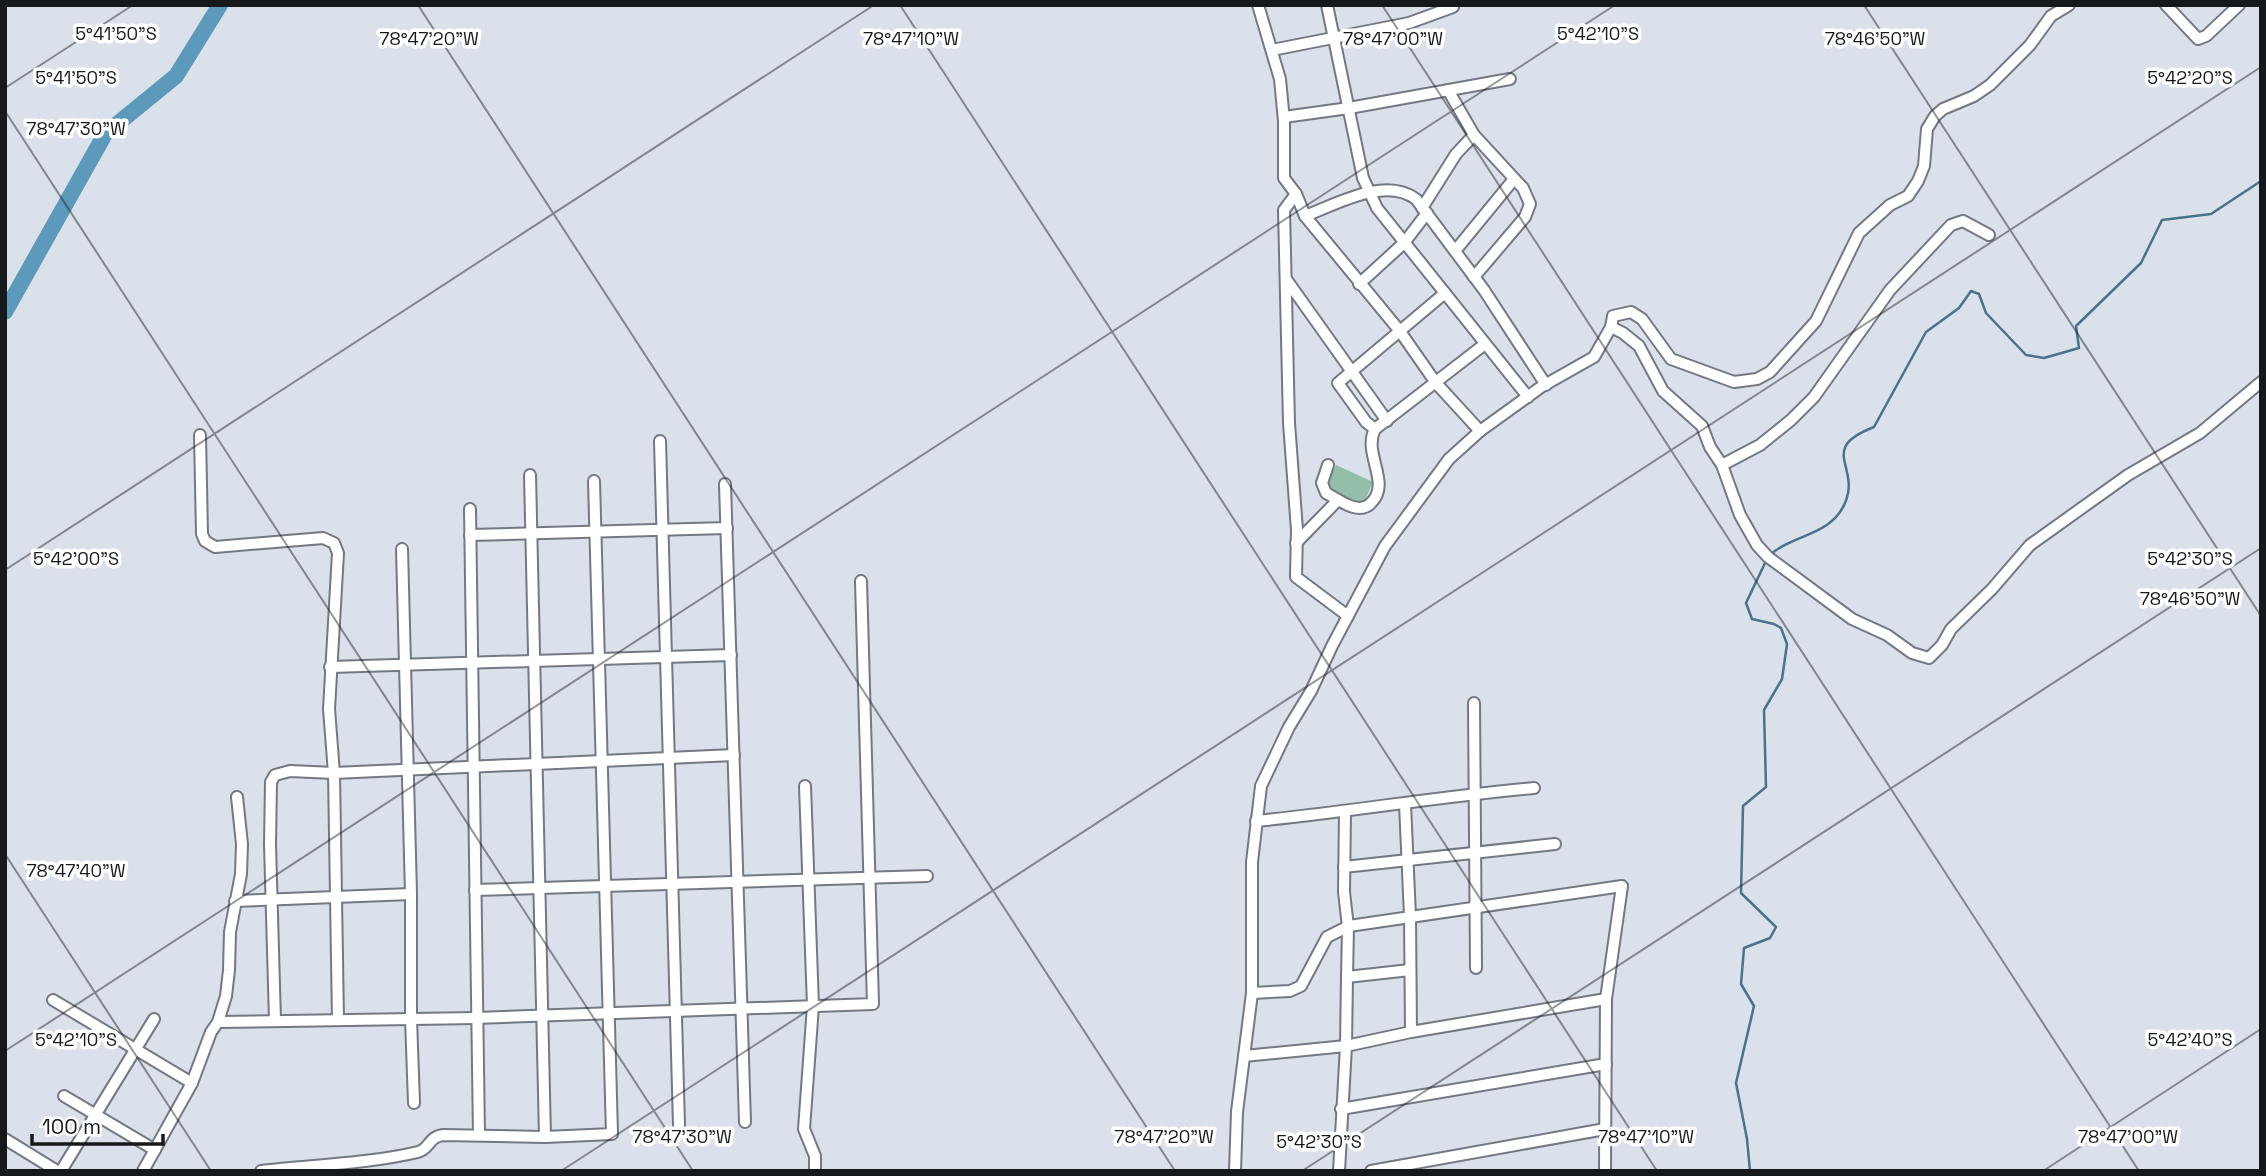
<svg xmlns="http://www.w3.org/2000/svg" width="2266" height="1176" viewBox="0 0 2266 1176" font-family="'Space Grotesk',sans-serif">
<style>
.park{fill:#93bea9}
.lines{fill:none;stroke-linecap:round;stroke-linejoin:round}
.stream{stroke:#47738b;stroke-width:2.5}
.river{stroke:#5c99ba;stroke-width:16}
.minor-casing{stroke:#737982;stroke-width:14}
.minor{stroke:#fff;stroke-width:10}
.ticks{fill:none;stroke:#16191c;stroke-width:2;stroke-opacity:0.45}
.ticks-label{font-size:18px;text-anchor:middle;fill:#16191c;stroke:#fff;stroke-width:7;stroke-linejoin:round;paint-order:stroke}
</style>
<rect width="100%" height="100%" fill="#dae1ea"/>
<polygon class="park" points="1336,465 1373,482 1363,505 1325,488"/>
<g class="lines">
<g class="stream">
<path d="M1770 555C1793 534 1831 536 1845 503 1861 466 1817 449 1874 427L1926 332 1959 308 1971 291 1979 294 1986 313 2026 355 2044 358 2079 348 2076 326 2141 263 2162 220 2211 214 2261 181"/>
<polyline points="1750,1171 1747,1139 1736,1083 1754,1006 1741,984 1744,948 1770,938 1776,927 1741,893 1743,806 1766,787 1764,710 1782,679 1787,644 1781,628 1774,624 1752,619 1746,603 1766,561"/>
</g>
<polyline class="river" points="5,312 105,134 176,76 220,5"/>
<defs>
<g id="minor">
<polyline points="1258,5 1280,79 1284,121 1284,178 1296,194 1284,210 1289,423 1297,530 1296,577 1348,616"/>
<polyline points="1327,5 1363,178 1377,208 1528,397"/>
<polyline points="2166,5 2198,39 2206,36 2239,5"/>
<polyline points="1272,50 1409,23 1453,7"/>
<polyline points="1448,90 1474,135 1523,188 1530,204 1525,217 1474,277"/>
<polyline points="1284,117 1349,108 1510,79"/>
<polyline points="1296,194 1305,216 1399,330 1436,383 1480,431"/>
<polyline points="1422,208 1456,154 1474,135"/>
<path d="M1305 216C1337 204 1385 176 1416 199L1484 290 1546 385"/>
<polyline points="1455,251 1514,179"/>
<polyline points="1286,279 1387,421"/>
<polyline points="1359,284 1404,243 1427,213"/>
<polyline points="1445,293 1338,383 1366,422 1375,429 1485,344"/>
<polyline points="1611,327 1613,316 1631,312 1642,319 1671,359 1734,382 1757,379 1770,372 1816,321 1859,233 1890,205 1908,196 1918,181 1924,166 1927,129 1935,116 1943,109 1974,96 1990,85 2030,45 2051,16 2069,5"/>
<polyline points="200,435 202,534 205,541 215,547 323,538 334,543 338,553 329,709 334,773 290,771 275,775 271,782 270,844 275,1021"/>
<polyline points="660,441 679,1125"/>
<path d="M1328 465 1322 483 1326 493C1339 500 1359 516 1371 503 1392 483 1362 453 1375 429"/>
<polyline points="1722,465 1760,445 1791,420 1814,397 1890,290 1951,225 1963,221 1989,235"/>
<polyline points="530,475 545,1137"/>
<polyline points="725,484 745,1122"/>
<polyline points="470,509 479,1135"/>
<polyline points="470,535 727,528"/>
<polyline points="1296,543 1338,500"/>
<polyline points="402,549 411,894 411,1019 414,1103"/>
<polyline points="330,667 731,655"/>
<polyline points="1474,703 1476,968"/>
<polyline points="805,786 813,1006 804,1129 815,1156 815,1171"/>
<polyline points="1405,804 1410,916 1411,1032"/>
<path d="M1256 821C1349 812 1441 796 1534 788"/>
<polyline points="1344,867 1555,844"/>
<polyline points="475,890 927,876"/>
<polyline points="235,901 411,894"/>
<polyline points="1347,977 1410,970"/>
<polyline points="1252,993 1290,991 1301,986 1327,937 1349,926 1622,886 1606,999 1605,1171"/>
<polyline points="53,1000 192,1083"/>
<polyline points="338,1020 334,773 734,755"/>
<polyline points="218,1022 476,1018 873,1004 861,581"/>
<polyline points="1244,1056 1346,1046 1411,1032 1606,999"/>
<polyline points="64,1096 155,1150"/>
<polyline points="1341,1109 1606,1064"/>
<polyline points="5,1139 57,1171"/>
<polyline points="61,1171 154,1019"/>
<polyline points="143,1171 192,1083 211,1032 218,1022 226,996 229,970 230,932 241,874 242,844 237,797"/>
<path d="M261 1171C312 1165 367 1164 418 1152 430 1149 428 1137 443 1135L545 1137 612 1134 594 481"/>
<polyline points="1235,1171 1237,1112 1252,993 1252,862 1261,786 1289,727 1311,691 1332,646 1385,546 1449,459 1480,431 1541,387 1594,357 1611,327 1623,333 1639,346 1663,391 1702,426 1710,447 1722,465 1740,515 1757,545 1768,557 1852,619 1887,635 1912,653 1929,658 1942,645 1951,629 1992,589 2030,545 2128,475 2200,433 2261,382"/>
<polyline points="1339,1171 1346,1046 1347,977 1348,927 1344,892 1345,812"/>
<polyline points="1371,1171 1605,1129"/>
</g>
</defs>
<use href="#minor" class="minor-casing"/>
<use href="#minor" class="minor"/>
</g>
<path class="ticks" d="M418 5 1175 1171M900 5 1657 1171M1382 5 2139 1171M1864 5 2261 616M5 88 133 5M5 111 693 1171M5 570 874 5M5 854 211 1171M5 1051 1615 5M561 1171 2261 67M1302 1171 2261 548M2043 1171 2261 1029"/>
<g class="ticks-label">
<text x="116" y="40">5°41'50"S</text>
<text x="1598" y="40">5°42'10"S</text>
<text x="429" y="45">78°47'20"W</text>
<text x="911" y="45">78°47'10"W</text>
<text x="1393" y="45">78°47'00"W</text>
<text x="1875" y="45">78°46'50"W</text>
<text x="2190" y="84">5°42'20"S</text>
<text x="76" y="84">5°41'50"S</text>
<text x="76" y="135">78°47'30"W</text>
<text x="2190" y="565">5°42'30"S</text>
<text x="76" y="565">5°42'00"S</text>
<text x="2190" y="605">78°46'50"W</text>
<text x="76" y="877">78°47'40"W</text>
<text x="2190" y="1046">5°42'40"S</text>
<text x="76" y="1046">5°42'10"S</text>
<text x="682" y="1143">78°47'30"W</text>
<text x="1164" y="1143">78°47'20"W</text>
<text x="1646" y="1143">78°47'10"W</text>
<text x="2128" y="1143">78°47'00"W</text>
<text x="1319" y="1148">5°42'30"S</text>
</g>
<rect width="2266" height="1176" fill="none" stroke="#16191c" stroke-width="14"/>
<path d="M32 1134v10h131v-10" fill="none" stroke="#16191c" stroke-width="3.5"/>
<text x="42" y="1134" font-size="21" fill="#16191c" stroke="#ffffff" stroke-width="5" paint-order="stroke">100 m</text>
</svg>
